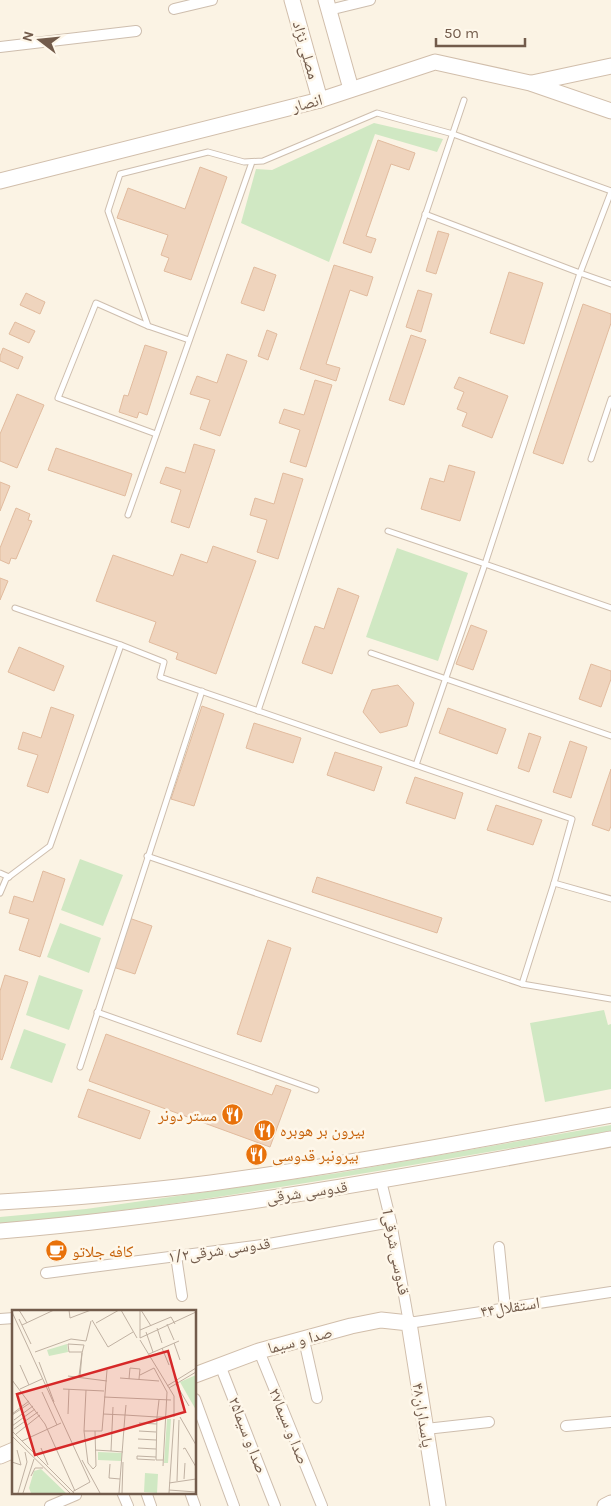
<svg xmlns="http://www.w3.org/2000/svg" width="611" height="1506" viewBox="0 0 611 1506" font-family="Karla,'Noto Naskh Arabic',sans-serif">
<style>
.green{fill:#d0e8c3}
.building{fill:#efd4bd;stroke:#e1bb9e}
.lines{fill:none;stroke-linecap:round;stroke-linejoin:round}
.lane-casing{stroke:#cebeae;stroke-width:7}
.street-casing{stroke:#cebeae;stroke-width:12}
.secondary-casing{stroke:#d1beab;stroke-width:17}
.lane{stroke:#fff;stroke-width:5}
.street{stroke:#fff;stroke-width:10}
.secondary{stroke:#fff;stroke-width:15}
.labels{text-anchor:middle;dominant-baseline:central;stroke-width:5;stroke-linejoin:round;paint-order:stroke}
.street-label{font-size:16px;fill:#725b4b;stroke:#fef7ea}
.food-label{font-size:16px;fill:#c56008;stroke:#fef7ea;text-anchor:start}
.inset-road{fill:none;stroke:#c0b1a2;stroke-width:1}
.view{fill:#d62828;fill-opacity:0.15;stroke:#d62828;stroke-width:2.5}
.inset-edge{fill:none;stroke:#725b4b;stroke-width:2.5}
</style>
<rect width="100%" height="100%" fill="#fbf3e4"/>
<g class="green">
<polygon points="374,123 443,139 437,152 375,134 329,262 241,223 256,169 272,170"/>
<polygon points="397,548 468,573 438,661 366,637"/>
<polygon points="80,859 123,875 103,926 61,910"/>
<polygon points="60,923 101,938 89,973 47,957"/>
<polygon points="39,975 83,990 69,1030 26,1015"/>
<polygon points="604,1010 608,1025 611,1024 611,1089 545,1102 530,1023"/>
<polygon points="24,1029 66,1044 52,1083 10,1068"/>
<path d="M611 1125V1131L577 1137C385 1169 194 1206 0 1224V1217L86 1209 338 1173Z"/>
</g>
<g class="building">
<polygon points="378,140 415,153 409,170 391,164 366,236 376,239 371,253 343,243"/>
<polygon points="200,167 227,177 191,280 164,271 169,258 161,255 168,235 117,218 128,188 185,209"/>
<polygon points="438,231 449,234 436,274 426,271"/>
<polygon points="334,265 373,277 367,296 350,290 326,364 340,368 336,381 300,369"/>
<polygon points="254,267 276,275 264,311 241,303"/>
<polygon points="509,272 543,283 524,344 490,333"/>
<polygon points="418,290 432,294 421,332 406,327"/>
<polygon points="26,293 45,302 40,314 20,305"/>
<polygon points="583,304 611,314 611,323 563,464 533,453"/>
<polygon points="15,322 35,331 29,343 9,334"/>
<polygon points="267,330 277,334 268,360 258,356"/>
<polygon points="411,335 426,340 404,405 389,400"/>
<polygon points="145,345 167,352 147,415 139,412 137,418 119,412 124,395 128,396"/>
<polygon points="3,348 23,357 18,369 0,361 0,356"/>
<polygon points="227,354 247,361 220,436 200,429 210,400 190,394 197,376 217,383"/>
<polygon points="459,377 508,396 492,438 462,426 467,413 457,409 464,392 454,388"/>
<polygon points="315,380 332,385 306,467 290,462 300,430 279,423 284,409 304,415"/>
<polygon points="17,394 44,405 17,468 0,461 0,434"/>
<polygon points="194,444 215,450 189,528 171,522 181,490 160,483 166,467 185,473"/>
<polygon points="56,448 132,474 125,496 48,470"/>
<polygon points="449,465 475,472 460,521 421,509 430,478 444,482"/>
<polygon points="283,473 303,479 278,559 257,552 267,520 250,515 255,498 274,504"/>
<polygon points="0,482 10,486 0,511"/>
<polygon points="16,508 30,514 28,520 32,521 16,559 11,558 9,564 0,560 0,548"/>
<polygon points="213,546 256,561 216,674 176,659 178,653 149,642 156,622 96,601 113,555 173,576 181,554 207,563"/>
<polygon points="0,578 8,581 0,600"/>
<polygon points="338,588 359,596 332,674 302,663 315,626 324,629"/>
<polygon points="471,625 487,631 473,670 456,664"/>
<polygon points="19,647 64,666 54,691 8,672"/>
<polygon points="591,664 611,671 611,679 601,707 579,699"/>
<polygon points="398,685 414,703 407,726 380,733 363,712 372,690"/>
<polygon points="202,706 224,714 194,806 171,799"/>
<polygon points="51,707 74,715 48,793 27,786 38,755 18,749 23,732 41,738"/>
<polygon points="448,708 506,729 497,754 439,733"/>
<polygon points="254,723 301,738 293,763 246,748"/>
<polygon points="529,733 541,737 529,772 518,768"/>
<polygon points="570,741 587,747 571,798 553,792"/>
<polygon points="335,752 382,767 374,791 327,775"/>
<polygon points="611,769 611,826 609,831 592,825"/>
<polygon points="415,777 463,793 455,819 406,803"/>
<polygon points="496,805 542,820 533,845 487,830"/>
<polygon points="43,871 65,879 40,957 19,950 29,919 9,913 14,896 33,902"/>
<polygon points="317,877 442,918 437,933 312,892"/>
<polygon points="129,918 152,926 135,974 113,967"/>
<polygon points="268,940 291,948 261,1042 237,1034"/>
<polygon points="5,975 28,982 2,1060 0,1059 0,991"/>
<polygon points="106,1034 272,1095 276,1085 291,1090 270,1147 89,1081"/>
<polygon points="88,1089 150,1111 140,1139 78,1117"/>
</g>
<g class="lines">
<defs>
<g id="lane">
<polyline points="425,214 580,273 611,192"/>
<polyline points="611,284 580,273 485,564 611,608"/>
<polyline points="148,326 108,211 120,174 208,152 244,162 263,161 377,113 453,134 611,191"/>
<polyline points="156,434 58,398 96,303 148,326 189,340"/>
<polyline points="591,459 611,399"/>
<polyline points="128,515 252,162"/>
<polyline points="388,531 485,564 416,765"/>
<polyline points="15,608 121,645 164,662 160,677 572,819 554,883 611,899"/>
<polyline points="371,653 611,736"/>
<polyline points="258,711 464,100"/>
<polyline points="147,856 522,984 554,883"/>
<polyline points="0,873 9,877"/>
<polyline points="0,893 6,879 50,846 121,645"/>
<polyline points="522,984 611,999"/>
<polyline points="97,1012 316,1090"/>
<polyline points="80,1067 202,691"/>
</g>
<g id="street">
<polyline points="174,9 212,0"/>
<polyline points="329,10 370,0"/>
<polyline points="0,47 136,31"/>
<polyline points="381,1181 391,1222 409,1323 611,1292"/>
<polyline points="499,1247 505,1308"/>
<polyline points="176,1256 182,1296"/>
<polyline points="46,1273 269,1244 391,1222"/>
<polyline points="0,1319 14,1318"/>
<polyline points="304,1340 317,1398"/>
<polyline points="259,1351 322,1506"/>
<polyline points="220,1365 275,1506"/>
<polyline points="195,1399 234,1506"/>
<polyline points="566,1426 611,1422"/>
<polyline points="426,1429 489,1422"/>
<polyline points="122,1492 128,1506"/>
<polyline points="146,1492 151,1506"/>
<polyline points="190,1492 195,1506"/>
<polyline points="50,1506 76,1495"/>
</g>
<g id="secondary">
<polyline points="292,0 320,100"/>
<polyline points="326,0 351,89"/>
<polyline points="532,83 611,66"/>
<polyline points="0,181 320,100 435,62 530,83 611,111"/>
<path d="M0 1202C70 1198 141 1192 211 1183 345 1165 478 1140 611 1115"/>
<path d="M0 1231C205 1214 409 1176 611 1139"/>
<polyline points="195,1375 259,1351 351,1326 381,1320 409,1323 438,1506"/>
<polyline points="0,1456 14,1450"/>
<polyline points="605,1506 611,1503"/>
</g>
</defs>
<use href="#lane" class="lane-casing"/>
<use href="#street" class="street-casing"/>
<use href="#secondary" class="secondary-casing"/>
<use href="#lane" class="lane"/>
<use href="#street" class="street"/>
<use href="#secondary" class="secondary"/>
</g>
<defs>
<symbol id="restaurant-disc" viewBox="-11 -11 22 22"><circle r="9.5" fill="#e8710a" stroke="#fef7ea"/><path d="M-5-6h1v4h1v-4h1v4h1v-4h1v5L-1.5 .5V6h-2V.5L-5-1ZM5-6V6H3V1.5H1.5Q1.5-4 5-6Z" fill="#fff"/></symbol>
<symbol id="cafe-disc" viewBox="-11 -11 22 22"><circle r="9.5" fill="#e8710a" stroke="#fef7ea"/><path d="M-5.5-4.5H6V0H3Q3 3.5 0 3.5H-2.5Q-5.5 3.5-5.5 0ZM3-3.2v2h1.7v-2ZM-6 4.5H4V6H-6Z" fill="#fff"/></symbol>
</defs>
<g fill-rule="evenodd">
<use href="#restaurant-disc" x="220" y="1102" width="25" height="25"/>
<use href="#restaurant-disc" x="252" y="1118" width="25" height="25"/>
<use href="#restaurant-disc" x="244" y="1142" width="25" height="25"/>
<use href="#cafe-disc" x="44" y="1238" width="25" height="25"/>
</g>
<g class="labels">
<g class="street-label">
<text transform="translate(306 50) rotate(74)">مصلی نژاد</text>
<text transform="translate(307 103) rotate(-15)">انصار</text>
<text transform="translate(307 1192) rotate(-8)">قدوسی شرقی</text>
<text transform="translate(219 1250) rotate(-8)">قدوسی شرقی۱/۲</text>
<text transform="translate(396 1252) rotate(79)">1قدوسی شرقی</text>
<text transform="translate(510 1307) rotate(-9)">استقلال۴۴</text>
<text transform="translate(300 1340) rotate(-15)">صدا و سیما</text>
<text transform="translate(423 1415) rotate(81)">پاسداران۴۸</text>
<text transform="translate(289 1426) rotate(68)">صدا و سیما۲۷</text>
<text transform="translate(248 1435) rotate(69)">صدا و سیما۲۵</text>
</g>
<g class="food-label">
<text x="217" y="1115" text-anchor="end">مستر دونر</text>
<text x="280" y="1130">بیرون بر هوبره</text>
<text x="272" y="1155">بیرونبر قدوسی</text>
<text x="72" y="1251">کافه جلاتو</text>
</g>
</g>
<g transform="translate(12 1310)">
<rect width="184" height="184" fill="#fbf3e4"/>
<path d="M55 34 56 42 37 46 35 40ZM184 65V100L168 72ZM155 109H159L156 153H152ZM86 142 110 143 109 151 86 150ZM29 159 54 183H19L17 178 22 161ZM133 163 146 164 145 183 132 182Z" fill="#d0e8c3"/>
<path class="inset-road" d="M7 0 15 13M57 0 58 8 79 0M109 0 125 28M128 0V28L184 2M129 0 139 16M0 2 78 172 60 182M7 9 19 34M80 10 96 37 121 22M84 13 107 0M155 14 162 30M10 15 42 0M145 18 150 33M128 20 159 7 163 14M134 22 141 42M128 30 162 86V107M162 33 168 50M150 38 157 55M23 42 59 29 74 31 79 11M70 42H57L56 34 72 35 70 43M137 44 167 31M27 52 42 92M8 55 17 75M128 65 142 58 155 82 151 156M56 66 95 71M67 66 70 43 68 67M108 68 147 71M117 69 118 58 128 59 127 69M0 70 33 114 63 181M164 74 177 96M155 76 184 58M157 78 184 62M8 79 30 69M51 79 92 81M74 80 72 121H83M30 82 45 115M92 87 159 90M147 90 145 107H154M101 97 99 141 111 142M0 104 17 91M56 104 57 79M91 104 113 105 114 95M0 105 18 93M168 107 184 135M2 110 21 96M127 113 145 114M0 116 23 99M2 119 26 102M0 121 62 183M72 121 76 153 81 159 84 156 83 121H90L95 60M127 121 144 122M4 124 28 105M0 126 58 183M126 129 144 130M10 131 49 113M29 138 36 155M126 138 144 139M171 139 173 138 184 157M83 140 99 141M70 150 88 183M143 150 125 149V146L144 147M0 152 9 155 5 140M98 154 97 168 108 169M19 166 23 158H31M172 169 173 153M165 171 167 110M157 173 184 169M157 180 184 182M6 183 15 152 13 142M11 183 22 149M107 183 113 105 145 107 144 150H151M110 183 111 152M157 183 162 109"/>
<path class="view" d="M156 41 173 102 23 145 5 84Z"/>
<rect width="184" height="184" class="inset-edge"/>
</g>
<g transform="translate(40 40) rotate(286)" stroke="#fef7ea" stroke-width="4" paint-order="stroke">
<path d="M0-4L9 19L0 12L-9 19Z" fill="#725b4b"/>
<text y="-8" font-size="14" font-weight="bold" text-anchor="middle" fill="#725b4b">N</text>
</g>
<path d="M436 38v8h89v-8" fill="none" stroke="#725b4b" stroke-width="2.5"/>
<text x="444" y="38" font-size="15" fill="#725b4b" stroke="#fef7ea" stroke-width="4" paint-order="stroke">50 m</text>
</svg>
